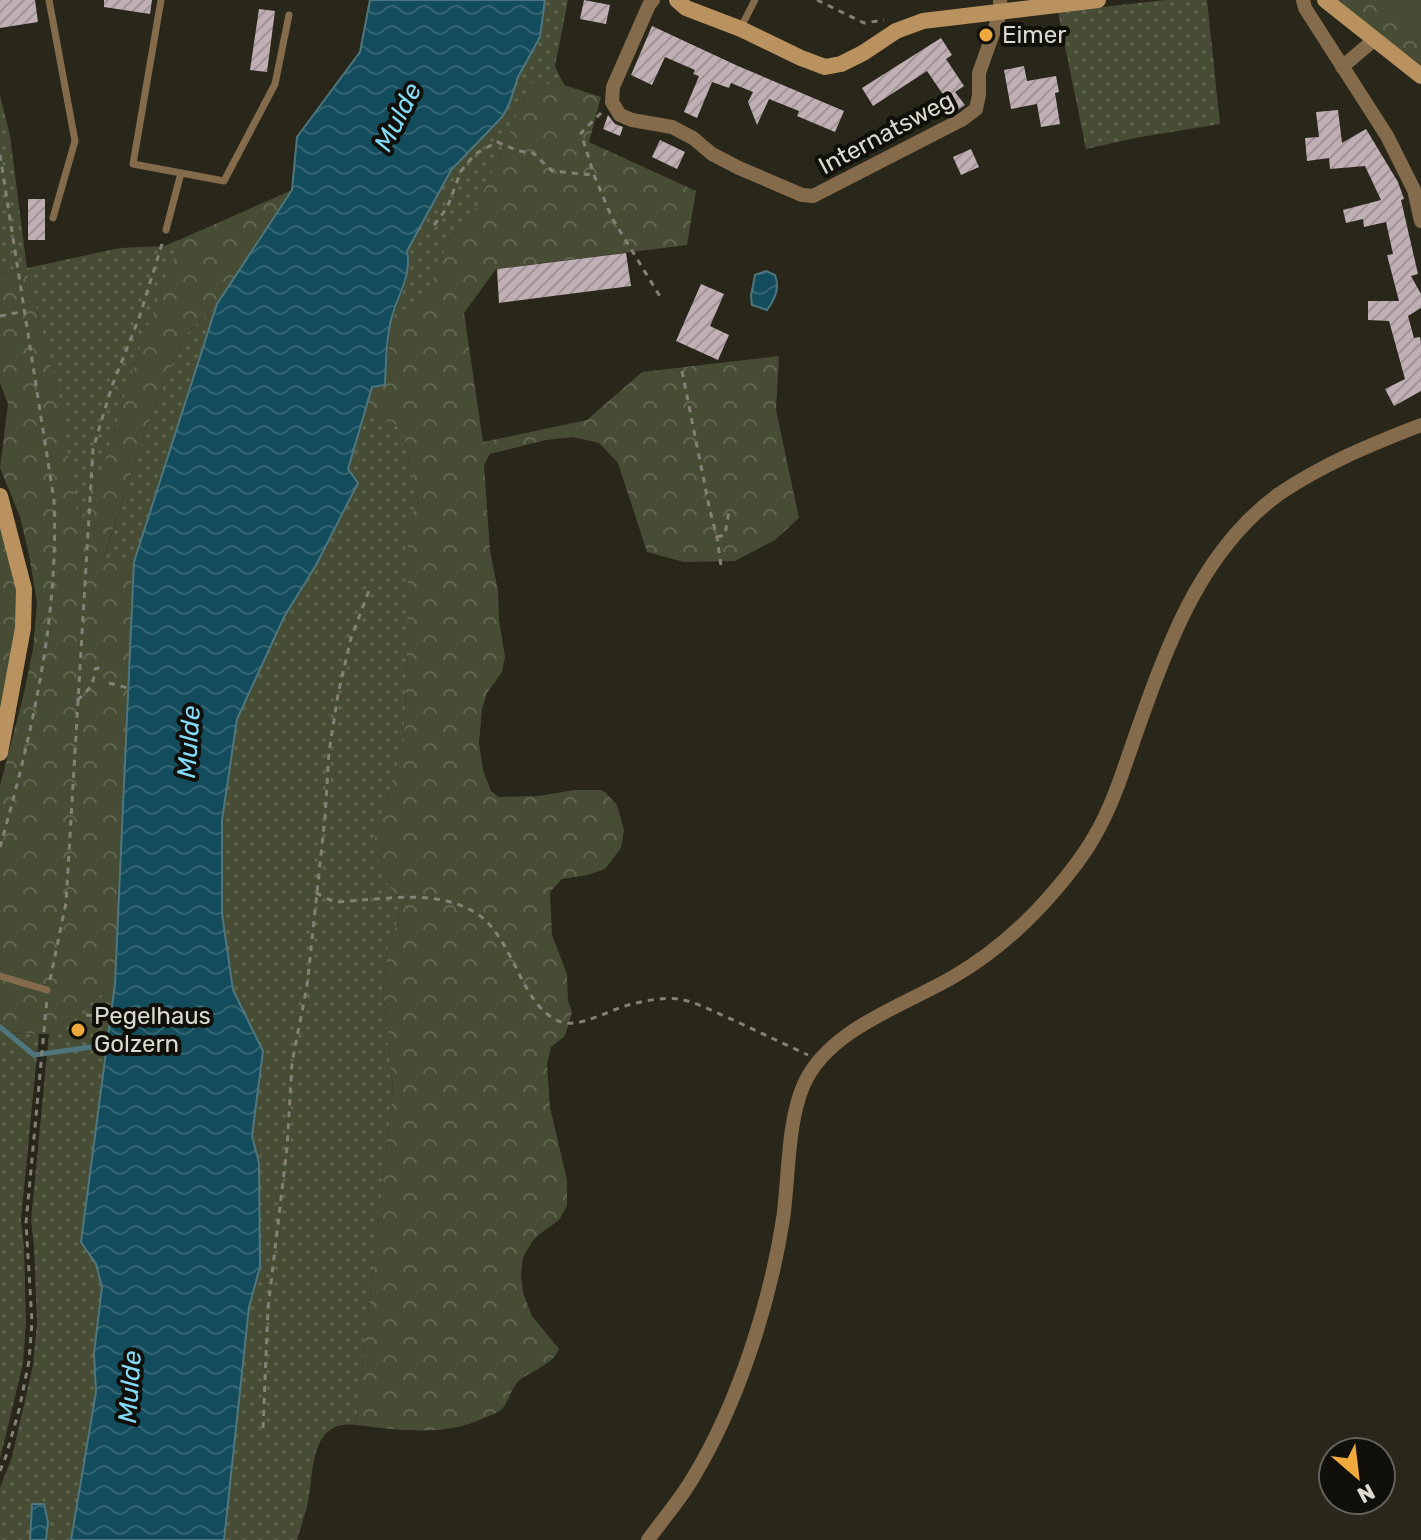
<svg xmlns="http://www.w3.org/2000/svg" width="1421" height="1540" viewBox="0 0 1421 1540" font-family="Rubik,sans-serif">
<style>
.grass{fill:url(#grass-dots)}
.forest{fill:url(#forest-crowns)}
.pitch{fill:#474d34}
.water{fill:url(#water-waves);stroke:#4f767f;stroke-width:2}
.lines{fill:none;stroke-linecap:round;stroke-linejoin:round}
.stream{stroke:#4f767f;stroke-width:5}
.building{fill:url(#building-hatch)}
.path{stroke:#848177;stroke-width:3;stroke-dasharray:6 6;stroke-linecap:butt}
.lane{stroke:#846b4c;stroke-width:7}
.street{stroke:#846b4c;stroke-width:14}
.secondary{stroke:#ba925f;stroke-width:16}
.poi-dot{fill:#eea83c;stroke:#100f0a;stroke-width:3}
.labels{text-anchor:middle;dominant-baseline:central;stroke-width:8;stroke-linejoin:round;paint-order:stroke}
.poi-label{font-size:24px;fill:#dcd9d2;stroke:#100f0a;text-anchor:start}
.street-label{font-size:24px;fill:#dcd9d2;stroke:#100f0a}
.water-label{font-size:26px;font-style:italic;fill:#84dbf7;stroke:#100f0a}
</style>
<defs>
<pattern id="grass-dots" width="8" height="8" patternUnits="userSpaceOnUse" patternTransform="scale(2)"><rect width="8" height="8" fill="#474d34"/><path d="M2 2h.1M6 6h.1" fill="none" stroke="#616650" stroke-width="1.8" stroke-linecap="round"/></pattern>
<pattern id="forest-crowns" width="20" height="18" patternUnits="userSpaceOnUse" patternTransform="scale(2)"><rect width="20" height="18" fill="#474d34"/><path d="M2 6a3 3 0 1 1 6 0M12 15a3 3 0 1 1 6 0" fill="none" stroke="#616650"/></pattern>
<pattern id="water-waves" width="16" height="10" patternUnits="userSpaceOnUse" patternTransform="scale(2)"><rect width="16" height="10" fill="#134c5c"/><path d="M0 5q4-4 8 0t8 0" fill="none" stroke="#356572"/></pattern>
<pattern id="building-hatch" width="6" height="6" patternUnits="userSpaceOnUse" patternTransform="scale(2)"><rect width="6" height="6" fill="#c0afb4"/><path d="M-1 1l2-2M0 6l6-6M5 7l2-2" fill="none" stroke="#a09497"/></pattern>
</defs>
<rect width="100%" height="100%" fill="#29261a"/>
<g class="grass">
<path d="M545 0H568L555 66 564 85 530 83 508 137 475 210 450 238 428 291 391 320C400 298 412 275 407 251L451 170 510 102 518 77 540 37Z"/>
<polygon points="1165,0 1207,0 1220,124 1135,138 1086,149 1058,12"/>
<polygon points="0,95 10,136 27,268 120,248 164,246 181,239 142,342 101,473 79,531 59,397 26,268 0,274"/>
<polygon points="217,304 134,562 104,558 150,416 185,335"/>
<path d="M367 406 402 429 419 504 407 651 404 743 373 843 389 887 404 902 388 949 383 987 393 1089 356 1425C312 1420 314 1465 309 1497 306 1512 301 1526 297 1540H224L249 1307 260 1267 259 1163 252 1136 263 1051 233 990 222 914V820L237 719 284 617 316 565Z"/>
<polygon points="115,984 81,1242 96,1264 102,1287 94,1353 96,1392 71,1540 46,1540 48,1522 33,1504 30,1540 0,1540 0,1488 12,1457 33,1365 37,1322 34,1247 31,1220 49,1034"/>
<polygon points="0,1033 39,1034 21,1220 24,1247 26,1322 23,1364 0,1459"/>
</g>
<g class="forest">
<polygon points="1335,0 1421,0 1421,65"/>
<path d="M530 83 564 85 601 97 589 142 696 191 687 245 496 269 464 313 483 442 587 420 642 372 779 356 776 410 799 518 775 540 735 561 684 562 647 552 618 463 599 443 573 437 546 440 490 454 484 465 490 551 498 591 499 620 505 657 502 672 487 693 482 709 479 743 483 770 491 791 499 797 539 796 574 790H601L605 792 617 805 624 830 621 848 605 869 588 875 562 879 550 892 552 935 567 974 568 1001 572 1012 565 1036 551 1047 547 1064 550 1107 567 1180V1206L559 1220 537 1236 532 1242 523 1257 521 1275 523 1293 532 1316 559 1349C553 1364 534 1370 521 1379 510 1388 510 1401 501 1410 497 1413 489 1416 484 1418 444 1437 400 1430 356 1425L393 1089 383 987 388 949 404 902 389 887 373 843 404 743 407 651 408 519 419 504 402 429 367 406 372 387 385 385 391 320 428 291 450 238 475 210 508 137Z"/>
<polygon points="292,190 217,304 185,335 150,416 104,557 134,562 115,984 49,1034 0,1033 0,786 23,697 33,649 37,603 29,555 20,517 0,468 8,404 0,383 0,274 26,268 59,397 79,529 101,473 142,342 181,239"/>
<polygon points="0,526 16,582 17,618 0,712"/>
</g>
<polygon class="pitch" points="1382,0 1421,0 1421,42 1376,9"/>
<g class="water">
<path d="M370 0H545L540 37 518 77 510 102 503 116 451 170 407 251C412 277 397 296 391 320 386 340 386 364 385 385L372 387 348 469 358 483 316 565 284 617 237 719 222 820V914L233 990 263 1051 252 1136 259 1163 260 1267 249 1307 224 1540H71L96 1392 94 1353 102 1287 96 1264 81 1242 115 984 134 562 217 304 292 190 297 137 360 52Z"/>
<path d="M766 271 775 275C780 288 775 299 767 310L752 305 751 296 755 275Z"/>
<polygon points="32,1504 44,1504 48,1522 46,1540 30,1540"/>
</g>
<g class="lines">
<polyline class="stream" points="0,1027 34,1055 113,1044"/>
</g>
<g class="building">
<polygon points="0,0 35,0 38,22 0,28"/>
<polygon points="104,0 152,0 150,14 104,7"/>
<polygon points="584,0 610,5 606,24 580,19"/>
<polygon points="259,9 275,11 267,72 250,70"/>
<polygon points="652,26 738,66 844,111 835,132 797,116 799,111 769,99 757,125 748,102 753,92 731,83 729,88 712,82 697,118 684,112 699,76 693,74 695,70 665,57 652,85 631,75"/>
<polygon points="941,38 952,55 946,59 964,86 955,92 965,105 955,112 927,71 873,106 862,88"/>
<polygon points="1024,66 1027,81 1056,76 1059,92 1055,93 1060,124 1041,127 1037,104 1011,109 1004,70"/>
<polygon points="1338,110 1342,143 1366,129 1398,182 1404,199 1401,200 1418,274 1411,276 1421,294 1421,308 1408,316 1414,338 1420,337 1421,343 1421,391 1394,406 1385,389 1405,379 1389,321 1368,320 1368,301 1399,301 1387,255 1393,254 1386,222 1364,227 1363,219 1346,223 1343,210 1381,200 1365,166 1330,169 1329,158 1307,161 1305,138 1319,137 1316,112"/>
<polygon points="608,115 615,124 623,127 620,136 603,129"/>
<polygon points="660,140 685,152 677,169 652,157"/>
<polygon points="971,149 979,167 961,175 953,157"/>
<rect x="28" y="199" width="17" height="41"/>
<polygon points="626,253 631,286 499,303 497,269"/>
<polygon points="701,284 724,294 710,326 729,335 718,360 676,341"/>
</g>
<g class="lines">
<g class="path">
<polyline points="817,0 864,23 884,20"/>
<polyline points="601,113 581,133 594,175 612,218 661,298"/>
<path d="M0 155 54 500C59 618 32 734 0 847"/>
<polyline points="434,225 447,208 461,171 475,154 497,142 519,151 533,153 552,171 594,175"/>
<polyline points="0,316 26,311"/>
<polyline points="682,371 710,511 717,537 721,566"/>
<polyline points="717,537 725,535 729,510"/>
<polyline points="109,683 128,688"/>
<path d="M77 700C89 691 94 684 95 669L104 666"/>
<path d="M316 893C321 895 327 899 333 901 341 903 354 900 363 900 401 897 442 892 476 913 515 938 520 1007 561 1022 579 1028 608 1011 625 1006 642 1001 662 997 679 999 697 1002 714 1012 731 1019 757 1031 782 1043 808 1055"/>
<polyline points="50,980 66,903 93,449 112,386 139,318 163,241"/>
<polyline points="86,1015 111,1017"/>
<polyline points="263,1428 268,1308 287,1148 292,1063 307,986 325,817 329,752 338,694 351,638 370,588"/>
<polyline points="0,1471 6,1456 19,1410 29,1361 32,1322 26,1223 47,999"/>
</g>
<g class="lane">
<polyline points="49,0 75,141 53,218"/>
<polyline points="161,0 133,164 224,181 275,84 289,15"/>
<polyline points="741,27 755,0"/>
<polyline points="166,230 181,173"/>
<polyline points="0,976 47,990"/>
</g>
<g class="street">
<polyline points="653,0 649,5 613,87 612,102 620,115 632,120 672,127 693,138 712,154 739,168 802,195 813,196 963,119 976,109 979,95 979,73 1001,11 1000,0"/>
<polyline points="1303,0 1305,8 1387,136 1414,190 1421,221"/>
<polyline points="1342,67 1375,39"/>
<path d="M648 1540C663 1519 681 1499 694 1476 738 1403 770 1303 783 1219 789 1178 787 1122 804 1084 829 1029 903 1006 953 977 986 958 1016 933 1042 905 1061 884 1080 862 1094 837 1116 800 1127 757 1142 717 1171 634 1206 547 1279 494 1323 464 1372 444 1421 425"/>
</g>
<g class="secondary">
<polyline points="677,0 686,8 741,29 801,58 825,67 841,64 863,53 896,31 923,21 1098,0"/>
<polyline points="1325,0 1421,76"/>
<polyline points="0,496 24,589 23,628 0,753"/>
</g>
</g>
<g class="poi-dot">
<circle cx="986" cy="35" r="8"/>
<circle cx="78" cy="1030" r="8"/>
</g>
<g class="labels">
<g class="poi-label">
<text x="1002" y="35">Eimer</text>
<text x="94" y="1016">Pegelhaus<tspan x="94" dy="28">Golzern</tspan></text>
</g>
<g class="street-label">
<text transform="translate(886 133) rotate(-28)">Internatsweg</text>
</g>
<g class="water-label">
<text transform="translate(398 117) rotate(-63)">Mulde</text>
<text transform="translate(189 742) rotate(-86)">Mulde</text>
<text transform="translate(130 1387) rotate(-86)">Mulde</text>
</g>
</g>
<g transform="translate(1357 1476) rotate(152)"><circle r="38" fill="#100f0a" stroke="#62605a" stroke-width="2"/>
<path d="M0-6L14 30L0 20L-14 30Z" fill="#eea83c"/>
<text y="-12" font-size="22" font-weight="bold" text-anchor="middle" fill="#dcd9d2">N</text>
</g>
</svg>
